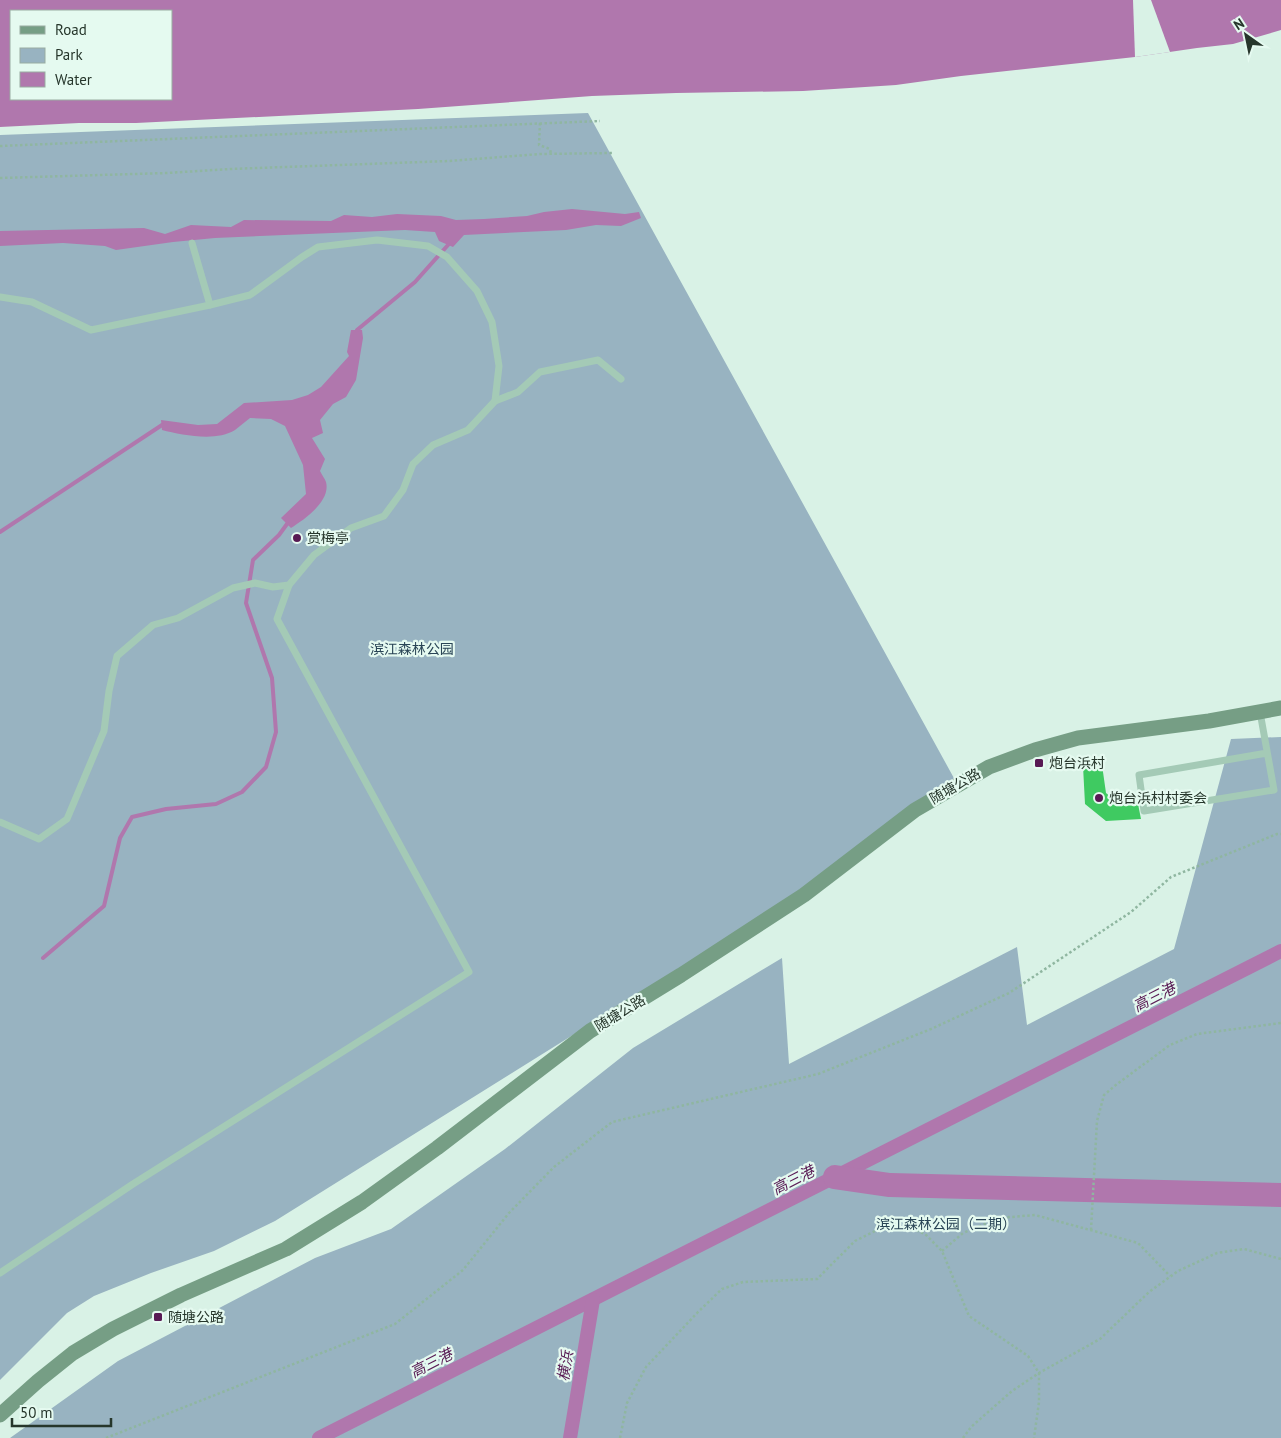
<svg xmlns="http://www.w3.org/2000/svg" width="1281" height="1438" viewBox="0 0 1281 1438" font-family="'PT Sans','Noto Sans SC',sans-serif">
<style>
.green{fill:#98b3c1}
.water{fill:#b077ad;fill-rule:evenodd}
.pier{fill:#d9f2e6}
.lines{fill:none;stroke-linecap:round;stroke-linejoin:round}
.stream{stroke:#b077ad;stroke-width:4}
.canal{stroke:#b077ad;stroke-width:14}
.river{stroke:#b077ad;stroke-width:24}
.building{fill:#3fca61}
.path{stroke:#8fb6a0;stroke-width:2.5;stroke-dasharray:2.5 2.5;stroke-linecap:butt}
.lane{stroke:#a4cab6;stroke-width:7}
.secondary{stroke:#769e85;stroke-width:15}
.poi-dot{fill:#581a54;stroke:#e5faf0;stroke-width:2}
.labels{text-anchor:middle;dominant-baseline:central;stroke-width:4.5;stroke-linejoin:round;paint-order:stroke}
.poi-label{font-size:14px;fill:#26362b;stroke:#e5faf0;text-anchor:start}
.park-label{font-size:14px;fill:#294455;stroke:#e5faf0}
.street-label{font-size:14px;fill:#26362b;stroke:#e5faf0}
.water-label{font-size:15px;font-style:italic;fill:#581a54;stroke:#e5faf0}
</style>
<rect width="100%" height="100%" fill="#d9f2e6"/>
<g class="green">
<polygon points="588,113 955,780 850,862 275,1221 214,1251 151,1273 94,1296 67,1313 0,1380 0,135"/>
<polygon points="1281,737 1281,1438 10,1438 118,1361 315,1258 391,1229 505,1149 633,1048 782,958 789,1064 1017,947 1027,1025 1174,949 1231,739"/>
</g>
<g class="water">
<path d="M0 0H1281V30L1233 44 1197 48 1135 57 961 76 896 85 803 91 676 93 592 96 418 109 136 123H79L0 127ZM11 11H171V99H11Z"/>
<polygon points="572,209 625,214 639,212 641,218 621,226 596,225 566,230 464,235 453,247 439,241 435,232 405,230 215,238 173,242 116,250 105,246 63,243 0,246 0,231 144,228 165,234 191,225 231,227 244,220 331,221 344,215 372,217 397,214 441,216 456,220 484,219 527,216 544,212"/>
<path d="M351 330H362L363 338 356 380 346 397 333 404 320 420 323 433 312 438 325 459 320 471C322 475 325 479 326 482 331 501 305 519 291 528L281 518 306 494 303 465 285 426 271 419 250 418C245 422 240 426 235 430 216 442 182 435 162 430L161 420 198 425 217 424 244 403 292 400 308 395 321 387 349 356 347 352Z"/>
</g>
<polygon class="pier" points="1133,0 1151,0 1170,52 1135,57"/>
<g class="lines">
<g class="stream">
<polyline points="357,330 415,282 448,245"/>
<polyline points="0,532 162,425"/>
<polyline points="43,958 104,906 120,838 132,817 166,809 216,804 242,792 266,767 276,732 272,678 246,603 253,560 279,535 287,524"/>
</g>
<g class="canal">
<polyline points="319,1438 1281,951"/>
<polyline points="570,1438 593,1300"/>
</g>
<polyline class="river" points="835,1177 890,1185 1281,1195"/>
</g>
<polygon class="building" points="1102,765 1106,793 1119,804 1138,804 1141,819 1106,821 1085,804 1083,766"/>
<g class="lines">
<g class="path">
<polyline points="540,123 539,145 550,149 551,154"/>
<polyline points="0,146 600,121"/>
<polyline points="0,178 167,173 230,169 449,161 540,154 613,153"/>
<polyline points="1091,1230 1097,1121 1104,1095 1117,1084 1170,1045 1197,1034 1281,1023"/>
<polyline points="942,1251 963,1233 999,1218 1035,1215 1138,1243 1170,1276"/>
<polyline points="106,1438 395,1324 463,1270 509,1213 554,1167 612,1122 818,1074 931,1029 1009,993 1131,912 1171,877 1277,834 1281,834"/>
<polyline points="620,1438 627,1403 646,1367 698,1312 722,1289 743,1282 817,1279 855,1241 877,1230 908,1227 925,1234 942,1251 969,1316 1028,1356 1039,1373 1039,1402 1034,1438"/>
<polyline points="963,1438 971,1427 1012,1391 1039,1373 1100,1339 1149,1292 1178,1271 1217,1253 1244,1249 1281,1259"/>
</g>
<g class="lane">
<polyline points="192,243 210,305"/>
<polyline points="0,297 32,302 91,330 210,305 250,295 302,257 318,247 377,240 428,246 447,257 477,291 492,322 499,366 495,401 468,430 433,445 413,464 403,490 384,516 351,528 314,555 289,585 273,587 255,583 233,588 178,618 153,625 117,656 109,691 104,731 67,819 39,839 0,822"/>
<polyline points="495,401 518,392 540,372 598,360 621,379"/>
<polyline points="1260,712 1274,790 1144,811 1139,775 1267,753"/>
<polyline points="0,1273 133,1184 469,972 277,619 289,585"/>
</g>
<polyline class="secondary" points="0,1415 38,1381 73,1353 113,1329 181,1295 286,1249 362,1202 437,1148 590,1031 681,975 804,895 915,810 989,767 1035,750 1078,738 1209,721 1281,708"/>
</g>
<g class="poi-dot">
<circle cx="297" cy="538" r="5"/>
<rect x="1034" y="758" width="10" height="10" rx="2.5"/>
<circle cx="1099" cy="798" r="5"/>
<rect x="153" y="1312" width="10" height="10" rx="2.5"/>
</g>
<g class="labels">
<g class="poi-label">
<text x="307" y="538">赏梅亭</text>
<text x="1049" y="763">炮台浜村</text>
<text x="1109" y="798">炮台浜村村委会</text>
<text x="168" y="1317">随塘公路</text>
</g>
<g class="park-label">
<text x="412" y="649">滨江森林公园</text>
<text x="946" y="1224">滨江森林公园（二期）</text>
</g>
<g class="street-label">
<text transform="translate(955 786) rotate(-30)">随塘公路</text>
<text transform="translate(620 1013) rotate(-31)">随塘公路</text>
</g>
<g class="water-label">
<text transform="translate(1154 997) rotate(-27)">高三港</text>
<text transform="translate(793 1180) rotate(-27)">高三港</text>
<text transform="translate(431 1363) rotate(-27)">高三港</text>
<text transform="translate(565 1366) rotate(-81)">横浜</text>
</g>
</g>
<rect x="10" y="10" width="162" height="90" fill="#e5faf0" stroke="#99aca1"/>
<rect x="20" y="26" width="25" height="8" fill="#769e85" stroke="#99aca1"/>
<text x="55" y="35" font-size="15" fill="#26362b">Road</text>
<rect x="20" y="48" width="25" height="15" fill="#98b3c1" stroke="#99aca1"/>
<text x="55" y="60" font-size="15" fill="#26362b">Park</text>
<rect x="20" y="72" width="25" height="15" fill="#b077ad" stroke="#99aca1"/>
<text x="55" y="85" font-size="15" fill="#26362b">Water</text>
<g transform="translate(1246 35) rotate(327)" stroke="#e5faf0" stroke-width="4" paint-order="stroke">
<path d="M0-4L9 19L0 12L-9 19Z" fill="#26362b"/>
<text y="-8" font-size="14" font-weight="bold" text-anchor="middle" fill="#26362b">N</text>
</g>
<path d="M12 1418v8h99v-8" fill="none" stroke="#26362b" stroke-width="2.5"/>
<text x="20" y="1418" font-size="15" fill="#26362b" stroke="#e5faf0" stroke-width="4" paint-order="stroke">50 m</text>
</svg>
